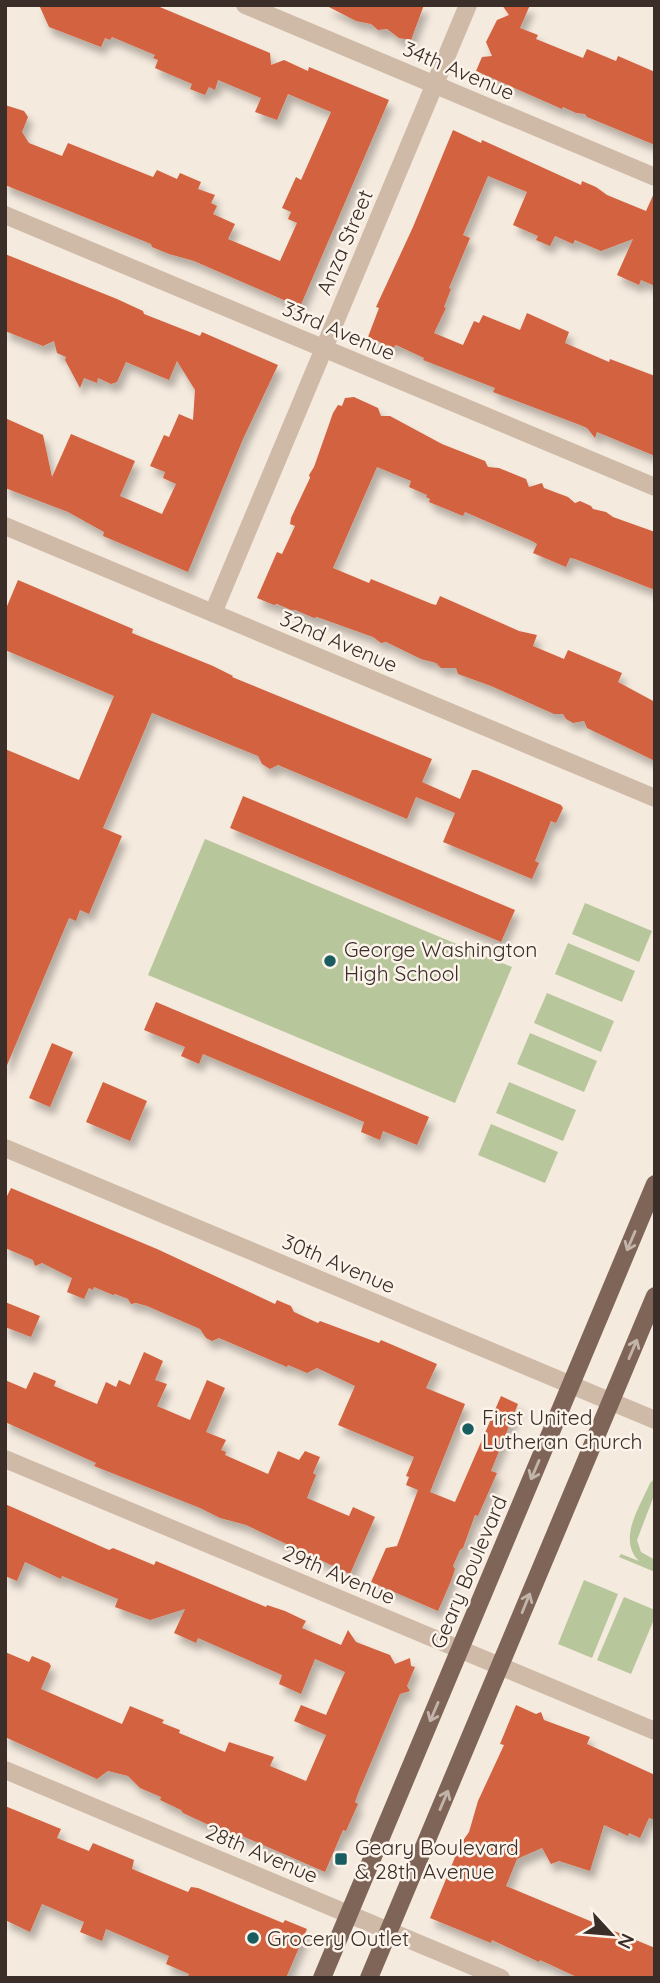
<svg xmlns="http://www.w3.org/2000/svg" width="660" height="1983" viewBox="0 0 660 1983" font-family="Quicksand,sans-serif">
<style>
.green{fill:#b8c69c}
.building{fill:#d2623f;filter:url(#shadow)}
.lines{fill:none;stroke-linecap:round;stroke-linejoin:round}
.street{stroke:#cfbaa8;stroke-width:18}
.primary{stroke:#7e6558;stroke-width:18}
.oneway{stroke:#c3b4a9}
.poi-dot{fill:#195d61;stroke:#fcf4eb;stroke-width:2.5}
.labels{text-anchor:middle;dominant-baseline:central;stroke-width:5;stroke-linejoin:round;paint-order:stroke}
.street-label{font-size:21px;fill:#3b2e29;stroke:#fcf4eb}
.poi-label{font-size:21px;fill:#3b2e29;stroke:#fcf4eb;text-anchor:start}
</style>
<defs>
<filter id="shadow"><feDropShadow dx="4.5" dy="8" stdDeviation="3.5" flood-color="#0004"/></filter>
</defs>
<rect width="100%" height="100%" fill="#f5eade"/>
<g class="green">
<polygon points="205,839 512,967 455,1103 148,975"/>
<polygon points="585,903 652,931 639,962 572,934"/>
<polygon points="568,943 635,971 622,1002 555,974"/>
<polygon points="547,993 614,1021 601,1052 534,1023"/>
<polygon points="530,1033 597,1061 584,1092 517,1064"/>
<polygon points="509,1082 576,1110 563,1141 496,1113"/>
<polygon points="491,1124 558,1152 545,1183 478,1155"/>
<path d="M655 1478V1493L637 1540 641 1552 655 1560V1572L619 1557 621 1554 639 1561C617 1539 640 1507 650 1483Z"/>
<polygon points="584,1580 618,1594 592,1658 558,1644"/>
<polygon points="624,1597 655,1610 655,1617 631,1674 597,1660"/>
</g>
<g class="building">
<polygon points="39,5 155,5 270,53 271,65 284,60 308,71 309,67 389,100 300,307 194,261 169,254 152,247 151,244 5,185 5,105 24,111 28,117 22,132 29,143 62,156 68,143 153,177 157,170 177,179 180,173 201,182 198,189 215,195 211,203 217,206 213,214 235,224 228,239 280,261 297,223 288,219 291,212 282,208 296,177 301,180 331,112 288,94 277,120 255,112 261,98 218,80 215,90 209,87 205,95 190,89 192,84 155,68 158,60 153,58 155,55 112,37 110,40 105,38 101,47 49,27"/>
<polygon points="325,5 424,5 411,40 399,38 387,29 378,30 371,24 356,21"/>
<polygon points="502,5 530,5 520,28 538,35 536,39 583,58 587,49 616,61 618,56 655,72 655,145 587,117 585,114 576,113 563,107 562,109 476,71 482,57 492,56 486,42 497,20 509,15"/>
<polygon points="453,130 481,143 482,140 581,185 582,181 596,187 607,195 646,211 655,191 655,286 641,280 639,285 617,275 633,239 601,251 575,240 573,244 555,236 550,246 536,240 538,236 513,225 527,192 488,176 463,235 470,238 449,288 451,289 444,307 446,308 434,333 463,345 474,321 479,323 483,315 520,330 527,313 569,332 565,343 609,362 610,359 655,376 655,456 597,432 595,438 587,428 580,425 493,392 495,388 423,360 424,358 396,345 393,348 368,337 379,308 376,307 413,227"/>
<polygon points="5,254 117,299 143,311 144,314 200,336 202,332 278,365 243,439 188,572 103,536 104,532 68,512 5,488 5,418 43,435 52,477 71,434 135,461 120,496 162,514 176,484 163,478 165,472 150,466 164,435 169,437 179,414 193,420 195,390 177,361 169,380 126,362 117,382 111,384 98,378 97,383 84,378 80,388 65,360 66,357 57,353 54,341 43,346 5,331"/>
<polygon points="354,397 378,408 381,416 390,416 442,444 485,461 488,467 499,468 526,479 529,487 542,483 544,488 568,497 575,503 580,501 591,506 593,509 606,512 613,517 655,532 655,590 575,559 570,558 566,567 533,553 537,544 532,541 465,512 463,516 429,502 430,499 426,497 427,495 409,487 411,481 377,467 333,568 369,583 371,579 432,604 436,605 440,596 519,631 537,635 533,646 564,659 568,650 622,673 618,682 655,702 655,761 587,728 584,721 573,723 566,719 563,714 554,714 491,686 458,674 456,668 441,668 436,663 421,659 386,642 381,643 373,637 317,617 314,618 295,610 291,610 277,604 274,605 257,598 277,552 282,554 295,526 290,524 291,518 310,478 309,475 314,467 333,413 338,405 342,406 345,398"/>
<polygon points="18,580 133,629 132,633 213,666 233,676 232,677 432,759 422,782 460,799 472,770 477,770 561,805 563,808 556,823 551,821 535,861 539,863 532,879 443,842 455,813 416,797 407,819 278,765 270,769 262,764 258,756 152,713 103,828 122,836 89,914 80,910 76,921 69,918 5,1070 5,749 79,780 114,696 5,650 5,611"/>
<polygon points="243,796 515,910 501,942 230,828"/>
<polygon points="156,1002 429,1117 417,1145 383,1131 380,1140 361,1132 364,1122 203,1054 199,1064 181,1056 185,1047 144,1030"/>
<polygon points="52,1043 73,1052 50,1107 29,1098"/>
<polygon points="103,1082 147,1101 130,1141 86,1122"/>
<polygon points="11,1188 157,1249 275,1304 277,1300 291,1306 294,1312 318,1323 320,1321 379,1343 381,1340 437,1364 426,1388 465,1404 430,1492 455,1502 501,1396 518,1404 491,1471 497,1473 478,1516 475,1515 463,1548 460,1550 453,1566 455,1569 451,1581 438,1611 371,1582 386,1548 397,1546 418,1490 406,1485 409,1477 406,1476 414,1457 338,1425 355,1386 317,1368 307,1373 288,1365 287,1367 219,1338 212,1341 206,1338 200,1329 147,1306 136,1303 131,1304 128,1299 115,1294 113,1295 94,1287 93,1290 89,1288 84,1299 67,1292 72,1278 42,1263 35,1266 33,1260 5,1248 5,1200"/>
<polygon points="5,1302 40,1316 31,1337 5,1327"/>
<polygon points="144,1352 163,1361 155,1380 167,1384 157,1406 190,1420 207,1380 225,1388 206,1432 226,1440 221,1450 226,1452 225,1455 268,1474 278,1451 299,1460 305,1451 320,1457 313,1473 316,1475 307,1498 349,1516 353,1507 375,1517 350,1574 246,1525 220,1518 200,1508 94,1466 96,1463 5,1422 5,1380 26,1389 34,1372 56,1381 54,1386 97,1404 106,1382 116,1387 119,1380 130,1385"/>
<polygon points="5,1504 109,1550 113,1548 154,1565 156,1561 266,1607 267,1605 285,1611 306,1621 302,1628 341,1645 348,1630 356,1642 390,1655 395,1664 410,1658 411,1666 415,1667 407,1686 410,1691 400,1694 359,1791 355,1802 358,1804 346,1831 343,1830 325,1872 240,1835 239,1839 183,1813 181,1810 160,1800 161,1797 140,1788 128,1776 108,1771 97,1779 5,1737 5,1652 29,1662 32,1656 49,1663 51,1666 41,1689 85,1708 122,1724 130,1706 164,1720 162,1723 180,1730 179,1733 225,1752 229,1742 274,1757 270,1766 306,1781 326,1735 294,1721 301,1705 326,1715 345,1672 315,1659 301,1694 279,1684 282,1675 198,1638 196,1643 174,1633 185,1609 150,1620 115,1607 118,1599 62,1576 61,1579 25,1562 17,1581 5,1576"/>
<polygon points="516,1705 536,1714 541,1712 544,1720 590,1737 587,1744 655,1775 655,1820 649,1818 640,1838 629,1833 628,1836 604,1825 590,1871 559,1861 551,1864 542,1848 517,1859 506,1886 655,1948 655,1978 579,1978 540,1960 539,1962 492,1940 491,1943 430,1918 460,1845 469,1832 478,1801 504,1745 500,1744"/>
<polygon points="5,1806 61,1829 57,1838 89,1851 93,1843 134,1860 132,1869 188,1892 191,1887 198,1888 283,1923 285,1920 307,1929 286,1978 187,1978 189,1974 166,1964 169,1956 106,1929 102,1941 80,1932 84,1922 42,1904 30,1932 5,1920"/>
</g>
<g class="lines">
<g class="street">
<polyline points="245,5 655,177"/>
<polyline points="5,215 655,487"/>
<polyline points="5,526 655,798"/>
<polyline points="213,613 468,5"/>
<polyline points="5,1148 655,1420"/>
<polyline points="5,1459 655,1731"/>
<polyline points="5,1770 501,1978"/>
</g>
<g class="primary">
<polyline points="322,1978 655,1184"/>
<polyline points="369,1978 655,1296"/>
</g>
</g>
<defs><path id="oneway-shaft" d="M-6 0H5M1.5-3L5.5 0L1.5 3" fill="none" stroke-width="1.6" stroke-linecap="round" stroke-linejoin="round" transform="scale(1.75)"/></defs>
<g class="oneway">
<use href="#oneway-shaft" transform="translate(631 1241) rotate(113)"/>
<use href="#oneway-shaft" transform="translate(633 1349) rotate(-67)"/>
<use href="#oneway-shaft" transform="translate(535 1470) rotate(113)"/>
<use href="#oneway-shaft" transform="translate(526 1603) rotate(-68)"/>
<use href="#oneway-shaft" transform="translate(434 1712) rotate(113)"/>
<use href="#oneway-shaft" transform="translate(444 1800) rotate(-67)"/>
</g>
<g class="poi-dot">
<circle cx="330" cy="961" r="7"/>
<circle cx="468" cy="1429" r="7"/>
<rect x="334" y="1852" width="14" height="14" rx="3.5"/>
<circle cx="253" cy="1938" r="7"/>
</g>
<g class="labels">
<g class="street-label">
<text transform="translate(459 70) rotate(23)">34th Avenue</text>
<text transform="translate(344 242) rotate(-67)">Anza Street</text>
<text transform="translate(339 330) rotate(23)">33rd Avenue</text>
<text transform="translate(339 641) rotate(23)">32nd Avenue</text>
<text transform="translate(339 1263) rotate(23)">30th Avenue</text>
<text transform="translate(468 1572) rotate(-67)">Geary Boulevard</text>
<text transform="translate(339 1574) rotate(23)">29th Avenue</text>
<text transform="translate(262 1853) rotate(23)">28th Avenue</text>
</g>
<g class="poi-label">
<text x="344" y="949">George Washington<tspan x="344" dy="24">High School</tspan></text>
<text x="482" y="1417">First United<tspan x="482" dy="24">Lutheran Church</tspan></text>
<text x="355" y="1847">Geary Boulevard<tspan x="355" dy="24">&amp; 28th Avenue</tspan></text>
<text x="267" y="1938">Grocery Outlet</text>
</g>
</g>
<rect width="660" height="1983" fill="none" stroke="#3b2e29" stroke-width="14"/>
<g transform="translate(611 1934) rotate(116)" stroke="#fcf4eb" stroke-width="5" paint-order="stroke">
<path d="M0-5L12 26L0 18L-12 26Z" fill="#3b2e29"/>
<text y="-10" font-size="19" font-weight="bold" text-anchor="middle" fill="#3b2e29">N</text>
</g>
</svg>
